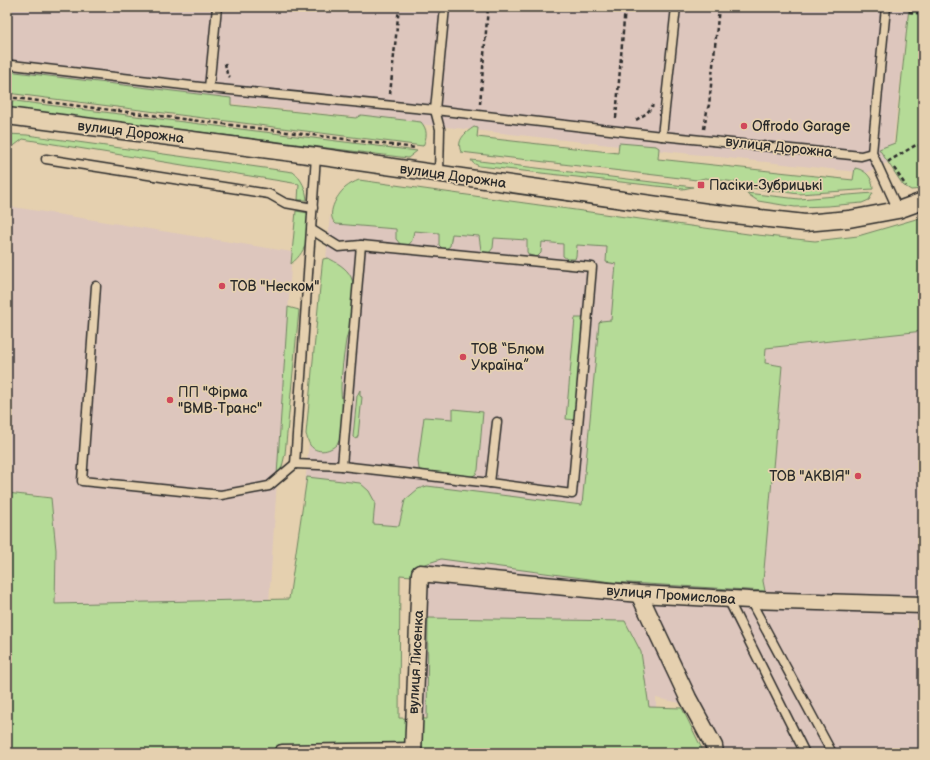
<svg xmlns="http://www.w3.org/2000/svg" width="930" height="760" viewBox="0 0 930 760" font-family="'Balsamiq Sans',sans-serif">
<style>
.built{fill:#ddc6bd}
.green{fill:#b5db97;stroke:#708361}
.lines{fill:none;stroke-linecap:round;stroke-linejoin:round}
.service-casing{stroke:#2b2b2b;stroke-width:11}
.minor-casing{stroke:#2b2b2b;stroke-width:19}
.path{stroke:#2b2b2b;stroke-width:2.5;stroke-dasharray:4 3;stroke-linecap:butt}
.service{stroke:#e5d0af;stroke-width:8}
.minor{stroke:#e5d0af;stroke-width:16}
.poi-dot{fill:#d1495b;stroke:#e5d0af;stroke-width:1.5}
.labels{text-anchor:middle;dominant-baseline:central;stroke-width:3.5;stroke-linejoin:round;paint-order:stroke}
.poi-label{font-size:14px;fill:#2b2b2b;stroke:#e5d0af;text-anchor:start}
.street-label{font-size:14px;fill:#2b2b2b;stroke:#e5d0af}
</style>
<rect width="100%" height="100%" fill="#e5d0af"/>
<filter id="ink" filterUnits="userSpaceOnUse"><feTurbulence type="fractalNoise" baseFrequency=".025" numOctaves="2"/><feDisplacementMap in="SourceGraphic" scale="8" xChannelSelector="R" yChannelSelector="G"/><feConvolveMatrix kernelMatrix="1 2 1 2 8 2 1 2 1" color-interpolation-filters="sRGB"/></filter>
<g filter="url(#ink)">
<g class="built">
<polygon points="7,7 909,7 891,161 866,173 7,79"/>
<polygon points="7,206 292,252 260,740 52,744 56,550 51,497 7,493"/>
<polygon points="330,216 332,221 336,224 629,249 600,562 781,366 765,363 766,348 923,331 923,753 722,753 699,707 656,698 656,719 423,717 406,711 412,576 301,567 304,496"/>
</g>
<g class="green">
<polygon points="909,7 923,7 923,189 911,190 903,185 879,149 895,143"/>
<path d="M7 71 231 98V105L356 118 361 115 421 122C428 130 427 137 423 146L7 93Z"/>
<polygon points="7,100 417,151 408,158 7,108"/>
<path d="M474 127 478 128 477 137 618 153 619 143 656 146 659 148 658 159 853 180 855 168C866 170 873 178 873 189L799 194 745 187 735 182 705 178 697 180 461 152C456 140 465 133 474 127Z"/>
<path d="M7 134 27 135 293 172C302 179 306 189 307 200H298L299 184 23 139 7 151Z"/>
<polygon points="471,160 693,187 683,189 479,166 473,163"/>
<path d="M359 180 748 234 815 241 858 236 923 217V331L766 348 765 363 782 366 763 581 765 591 612 582 441 559 416 567 412 576 400 575 399 718 427 719 428 618 625 621 641 652 649 707 682 708 704 753H7V493L51 498 56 550 55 604 289 599 307 477 360 483 369 491 375 502 373 524 399 526 405 500 418 489 427 486 582 505 599 323 601 321 611 320 616 264 606 262 607 247 577 245 576 256 575 259H567L563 256V244L542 242 541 253 537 257 529 255 527 252V240L494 238 493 248 489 253 483 252 481 250 479 236 452 234 450 246 446 249H443L439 245V233L414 231C412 239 413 247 401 245L396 239V229L336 224C325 215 337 195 345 188 350 184 354 182 359 180Z"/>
<polygon points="746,193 799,199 873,193 869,200 862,203 828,206 795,207 758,201"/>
<path d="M296 211 308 213C307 236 310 248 291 264Z"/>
<path d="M328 258C336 262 347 268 351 277 360 298 351 319 346 340 344 355 341 372 341 388 341 404 347 423 340 439 336 450 318 456 310 445 308 442 307 437 306 434L322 266 323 259Z"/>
<polygon points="288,307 299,310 285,454 282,467 277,475"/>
<polygon points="575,318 583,318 575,420 566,419"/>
<polygon points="360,390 360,396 362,397 358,436 356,439 353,437 357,396"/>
<polygon points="453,409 483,412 478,470 476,474 469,478 423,473 419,469 418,461 424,417 453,419"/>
</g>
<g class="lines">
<defs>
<g id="service">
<polyline points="12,65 209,88 435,110 662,136 861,156 872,153 898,210"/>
<polyline points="209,88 217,7"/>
<polyline points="662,136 676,7"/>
<polyline points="872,153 886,7"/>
<polyline points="316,156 295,464 342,466 490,483 497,422"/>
<polyline points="46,159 269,194 285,203 313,208"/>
<polyline points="439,174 440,129 435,110 445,7"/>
<polyline points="312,230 339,247 361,245 592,267 572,494 490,483"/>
<polyline points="96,286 82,481 221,495 269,486 295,464"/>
<polyline points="342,466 361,245"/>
<polyline points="728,599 805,753"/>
<polyline points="750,600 832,753"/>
</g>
<g id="minor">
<polyline points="7,116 316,156 707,212 805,223 849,219 898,210 923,201"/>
<polyline points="639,594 688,698 714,746 715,753"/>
<polyline points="282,753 413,751"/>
<polyline points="413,753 420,573 639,594 750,600 923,605"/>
</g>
</defs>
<use href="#service" class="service-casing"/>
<use href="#minor" class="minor-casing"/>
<g class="path">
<polyline points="909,12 923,14"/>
<polyline points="225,63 227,74 230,77"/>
<polyline points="390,94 399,7"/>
<polyline points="7,97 416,148"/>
<polyline points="480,104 488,7"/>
<polyline points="616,118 625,7"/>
<polyline points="636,120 647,113 653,105"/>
<polyline points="704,129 707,111 709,105 719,7"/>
<polyline points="890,162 889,161 916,145 923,146"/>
<polyline points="894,168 906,186"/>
</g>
<use href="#service" class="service"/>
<use href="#minor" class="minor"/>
</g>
</g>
<g class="poi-dot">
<circle cx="744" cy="126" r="4"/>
<rect x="697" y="181" width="8" height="8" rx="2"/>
<circle cx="222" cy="286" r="4"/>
<circle cx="463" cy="357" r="4"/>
<circle cx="170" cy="400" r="4"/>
<circle cx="858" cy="476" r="4"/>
</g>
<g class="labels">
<g class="poi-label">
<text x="752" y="126">Offrodo Garage</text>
<text x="709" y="185">Пасіки-Зубрицькі</text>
<text x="230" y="286">ТОВ "Неском"</text>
<text x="471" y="349">ТОВ “Блюм<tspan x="471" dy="16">Україна”</tspan></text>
<text x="178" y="392">ПП "Фірма<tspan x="178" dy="16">"ВМВ-Транс"</tspan></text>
<text x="850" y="476" text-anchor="end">ТОВ "АКВІЯ"</text>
</g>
<g class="street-label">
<text transform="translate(131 132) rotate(7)">вулиця Дорожна</text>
<text transform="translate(779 147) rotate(6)">вулиця Дорожна</text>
<text transform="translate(453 176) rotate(8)">вулиця Дорожна</text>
<text transform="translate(671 595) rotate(4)">вулиця Промислова</text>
<text transform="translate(416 662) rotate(-87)">вулиця Лисенка</text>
</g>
</g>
<rect width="930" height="760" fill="none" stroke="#e5d0af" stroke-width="24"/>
<rect x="12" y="12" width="906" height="736" fill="none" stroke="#2b2b2b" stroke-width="1.5" filter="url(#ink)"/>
</svg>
